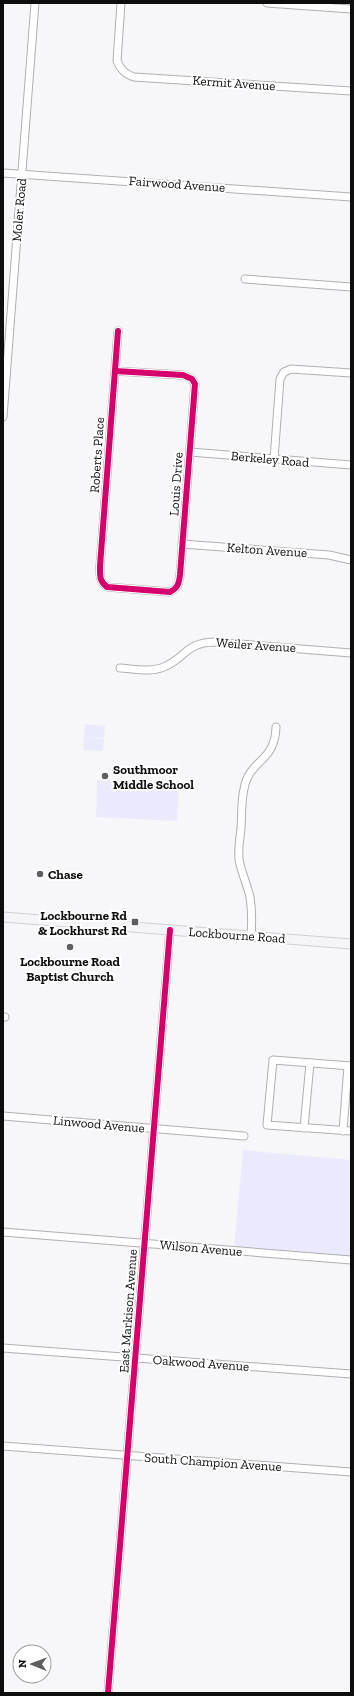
<svg xmlns="http://www.w3.org/2000/svg" width="354" height="1696" viewBox="0 0 354 1696" font-family="'Zilla Slab',serif">
<style>
.green{fill:#ebeafc}
.lines{fill:none;stroke-linecap:round;stroke-linejoin:round}
.minor-casing{stroke:#b0b0b2;stroke-width:9}
.major-casing{stroke:#d0d0d2;stroke-width:11}
.minor{stroke:#fefefe;stroke-width:7}
.major{stroke:#f5f5f9;stroke-width:9}
.cycleway-casing{stroke:#fff;stroke-width:8}
.cycleway{stroke:#d6006c;stroke-width:6}
.poi-dot{fill:#5f5f61;stroke:#fff;stroke-width:1.5}
.labels{text-anchor:middle;dominant-baseline:central;stroke-width:4;stroke-linejoin:round;paint-order:stroke}
.street-label{font-size:13px;fill:#0d0d0e;stroke:#fff}
.poi-label{font-size:13px;font-weight:bold;fill:#0d0d0e;stroke:#fff;text-anchor:start}
</style>
<rect width="100%" height="100%" fill="#f7f7fa"/>
<g class="green">
<polygon points="85,724 105,726 104,738 84,737"/>
<polygon points="84,737 104,739 103,751 83,750"/>
<polygon points="97,780 179,784 177,821 96,817"/>
<polygon points="243,1150 351,1160 351,1258 234,1248"/>
</g>
<g class="lines">
<defs>
<g id="minor">
<path d="M121 3 117 61C121 70 125 74 134 77L351 91"/>
<polyline points="267,3 351,9"/>
<polyline points="3,173 351,197"/>
<polyline points="245,279 351,287"/>
<path d="M115 371 183 375 192 379 195 384 180 575C179 583 178 588 170 592L107 587C99 581 100 575 100 566L118 331"/>
<polyline points="3,417 35,3"/>
<polyline points="190,452 351,465"/>
<polyline points="274,459 280,379 284,372 291,369 351,373"/>
<polyline points="182,544 329,555 351,560"/>
<path d="M120 668C135 669 152 673 166 666 187 656 186 643 214 642L351 653"/>
<path d="M251 936C252 923 252 910 250 897 247 884 241 872 239 859 238 849 240 838 241 828 242 815 241 801 244 789 249 759 275 763 276 727"/>
<polyline points="3,1017 5,1017"/>
<polyline points="351,1066 273,1060 267,1125 351,1131"/>
<polyline points="3,1116 244,1136"/>
<polyline points="304,1128 310,1063"/>
<polyline points="343,1131 348,1066"/>
<polyline points="3,1232 351,1260"/>
<polyline points="3,1348 351,1374"/>
<polyline points="3,1446 351,1472"/>
<polyline points="108,1693 170,930"/>
</g>
<polyline id="major" points="3,917 351,944"/>
</defs>
<use href="#minor" class="minor-casing"/>
<use href="#major" class="major-casing"/>
<use href="#minor" class="minor"/>
<use href="#major" class="major"/>
<defs>
<g id="cycleway">
<path d="M115 371 183 375 192 379 195 384 180 575C179 583 178 588 170 592L107 587C99 581 100 575 100 566L118 331"/>
<polyline points="108,1693 170,930"/>
</g>
</defs>
<use href="#cycleway" class="cycleway-casing"/>
<use href="#cycleway" class="cycleway"/>
</g>
<g class="poi-dot">
<circle cx="105" cy="776" r="4"/>
<circle cx="40" cy="874" r="4"/>
<rect x="131" y="918" width="8" height="8" rx="2"/>
<circle cx="70" cy="947" r="4"/>
</g>
<g class="labels">
<g class="street-label">
<text transform="translate(234 83) rotate(4)">Kermit Avenue</text>
<text transform="translate(177 184) rotate(4)">Fairwood Avenue</text>
<text transform="translate(19 210) rotate(-85)">Moler Road</text>
<text transform="translate(97 455) rotate(-86)">Roberts Place</text>
<text transform="translate(270 459) rotate(5)">Berkeley Road</text>
<text transform="translate(176 484) rotate(-86)">Louis Drive</text>
<text transform="translate(267 550) rotate(4)">Kelton Avenue</text>
<text transform="translate(256 645) rotate(4)">Weiler Avenue</text>
<text transform="translate(237 935) rotate(4)">Lockbourne Road</text>
<text transform="translate(99 1124) rotate(5)">Linwood Avenue</text>
<text transform="translate(201 1248) rotate(5)">Wilson Avenue</text>
<text transform="translate(128 1311) rotate(-86)">East Markison Avenue</text>
<text transform="translate(201 1363) rotate(4)">Oakwood Avenue</text>
<text transform="translate(213 1462) rotate(4)">South Champion Avenue</text>
</g>
<g class="poi-label">
<text x="113" y="769">Southmoor<tspan x="113" dy="15">Middle School</tspan></text>
<text x="48" y="874">Chase</text>
<text x="127" y="915" text-anchor="end">Lockbourne Rd<tspan x="127" dy="15">&amp; Lockhurst Rd</tspan></text>
<text x="70" y="961" text-anchor="middle">Lockbourne Road<tspan x="70" dy="15">Baptist Church</tspan></text>
</g>
</g>
<rect width="354" height="1696" fill="none" stroke="#0d0d0e" stroke-width="8"/>
<g transform="translate(32 1664) rotate(271)"><circle r="19" fill="#ffffff" stroke="#9e9e9f"/>
<path d="M0-3L7 15L0 10L-7 15Z" fill="#5f5f61"/>
<text y="-6" font-size="11" font-weight="bold" text-anchor="middle" fill="#0d0d0e">N</text>
</g>
</svg>
